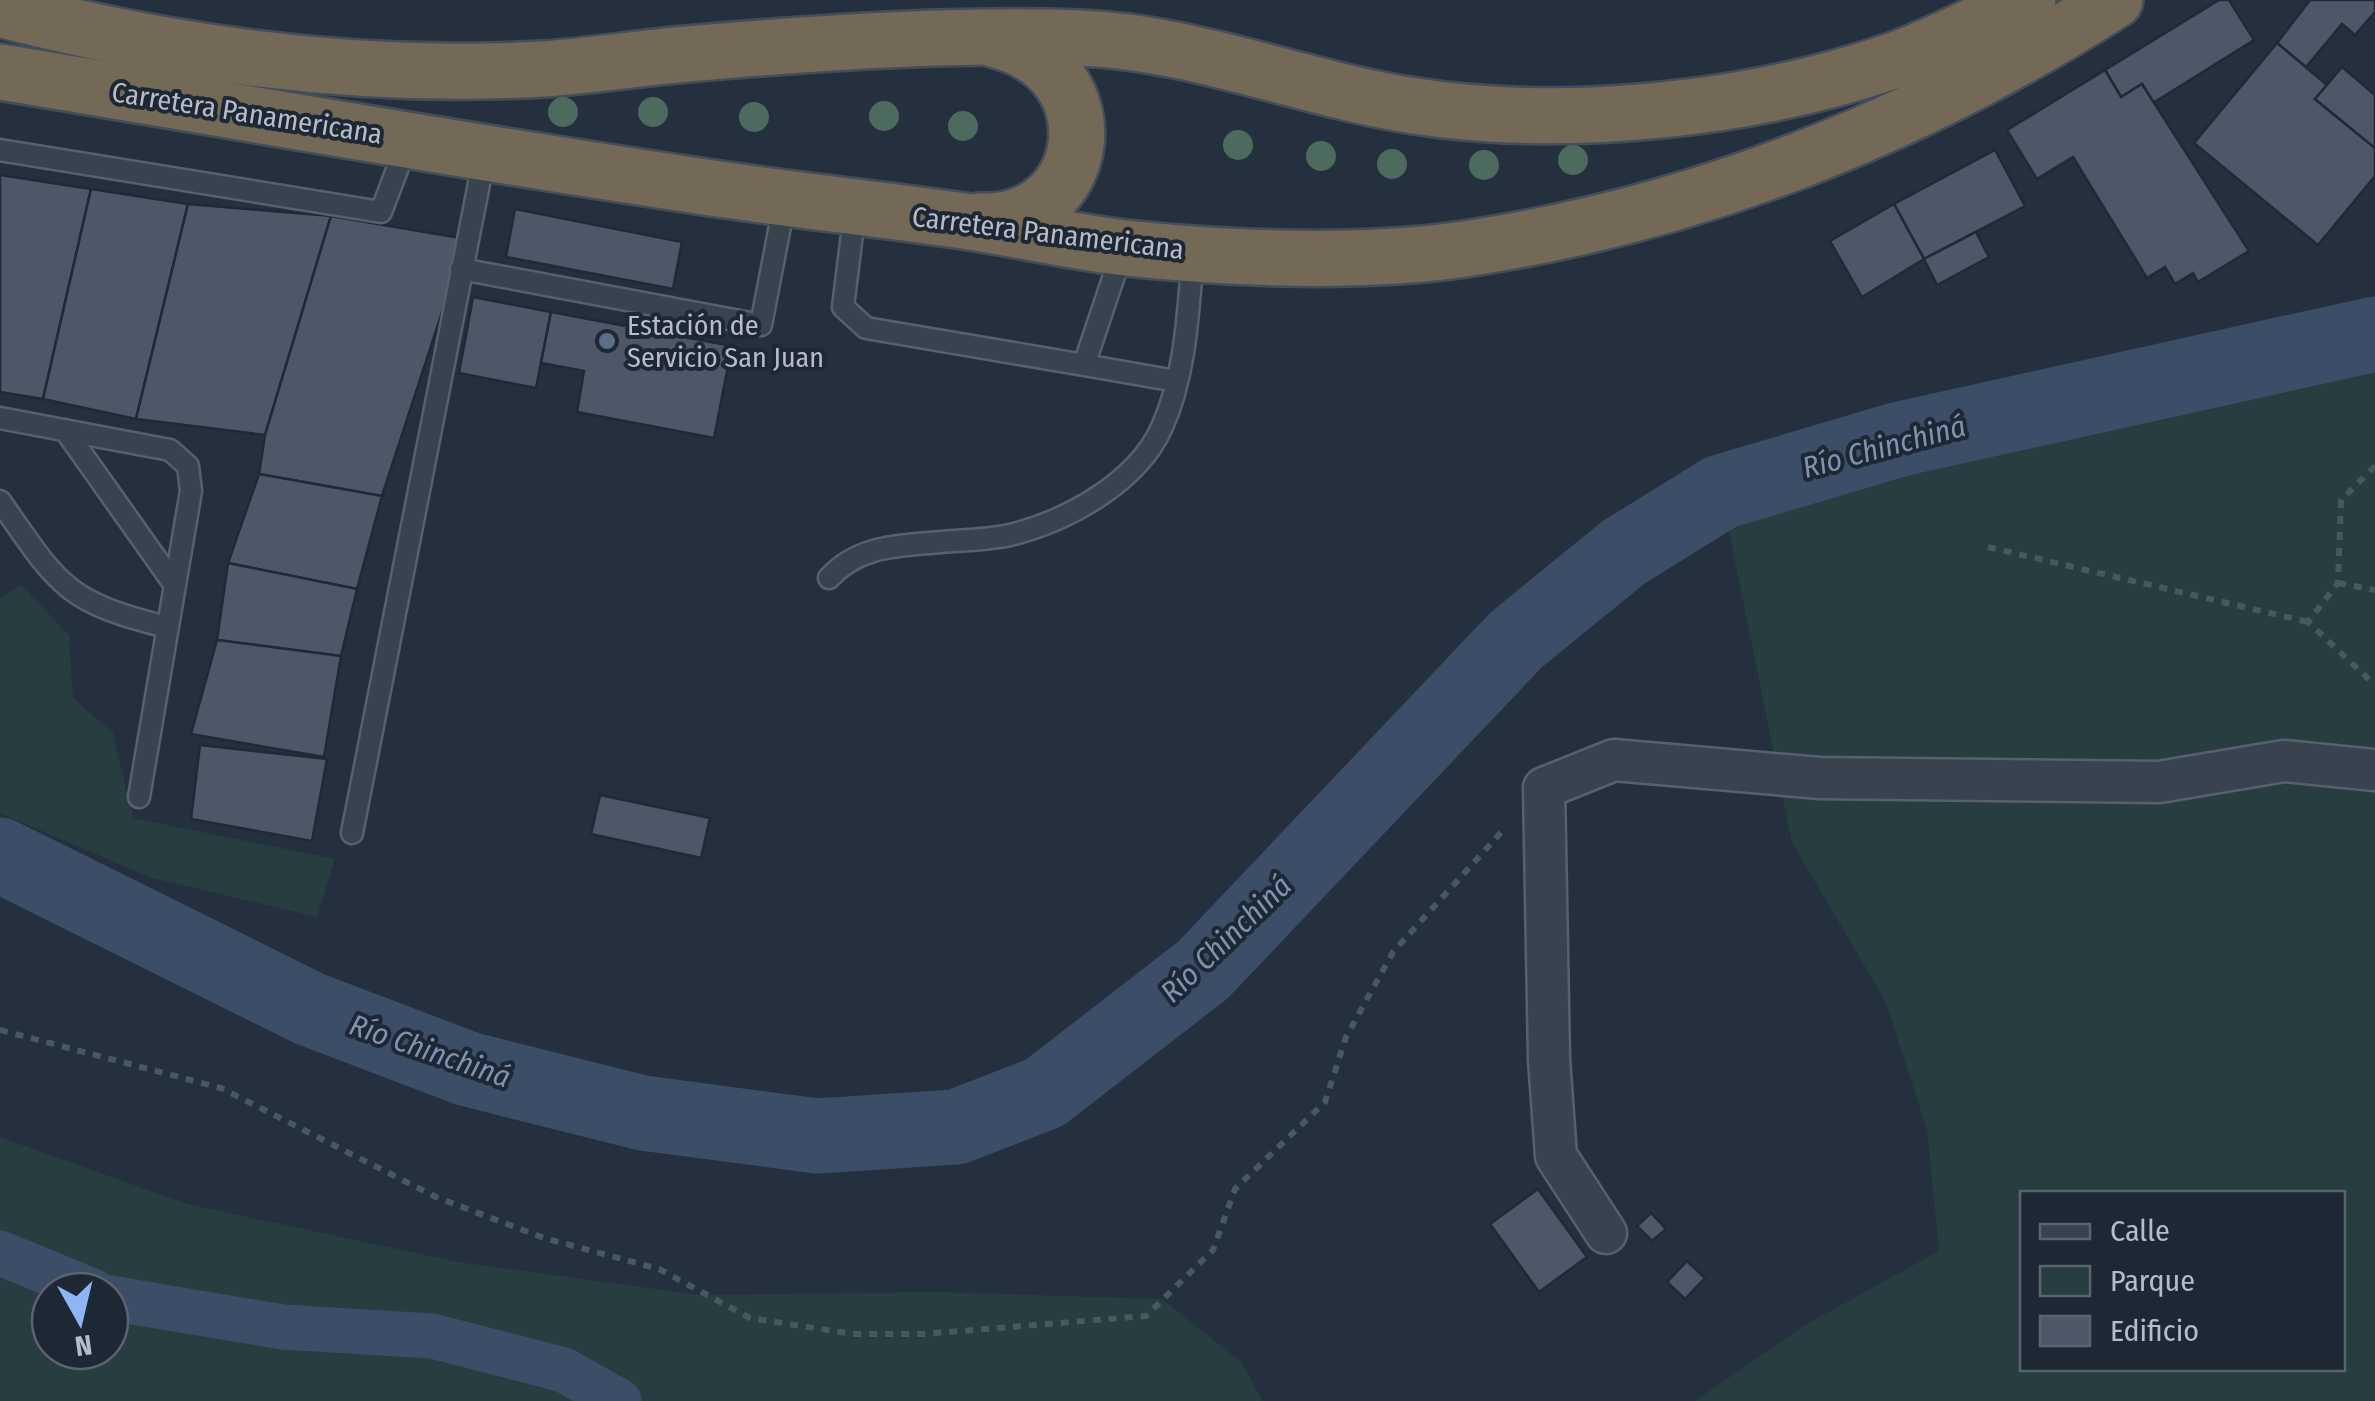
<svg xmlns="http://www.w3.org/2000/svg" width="2375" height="1401" viewBox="0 0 2375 1401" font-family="'Fira Sans Condensed',sans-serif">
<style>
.green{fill:#273d40;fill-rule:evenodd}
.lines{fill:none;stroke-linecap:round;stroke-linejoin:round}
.canal{stroke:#3c4d67;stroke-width:45}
.river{stroke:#3c4d67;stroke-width:75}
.building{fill:#4c5768;stroke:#202936;stroke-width:2.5}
.lane-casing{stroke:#57606c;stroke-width:25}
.street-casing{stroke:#57606c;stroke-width:45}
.highway-casing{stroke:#444d59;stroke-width:60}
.path{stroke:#465a5d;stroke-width:6;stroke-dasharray:8 8;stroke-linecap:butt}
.lane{stroke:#39424f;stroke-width:20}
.street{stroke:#39424f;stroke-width:40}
.highway{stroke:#746957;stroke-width:55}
.tree{fill:#4d6a5e}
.service-dot{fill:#5c6f8a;stroke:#1e2734;stroke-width:4}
.labels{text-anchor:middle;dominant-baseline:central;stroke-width:8;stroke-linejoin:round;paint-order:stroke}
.street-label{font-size:28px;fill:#b6bdc9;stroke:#1e2734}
.poi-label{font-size:28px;fill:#b6bdc9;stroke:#1e2734;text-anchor:start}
.water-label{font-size:30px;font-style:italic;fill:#7e93b0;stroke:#1e2734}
</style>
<rect width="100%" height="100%" fill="#25303f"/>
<g class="green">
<path d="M2375 334V1401H1695L1805 1325 1939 1251 1927 1130 1885 1000 1792 843 1721 492 1900 439ZM2022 1194H2342V1368H2022Z"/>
<polygon points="21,585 69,635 73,698 113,733 133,818 335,859 317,917 152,878 0,813 0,598"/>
<path d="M0 1137 187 1204 458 1262 700 1295 937 1292 1162 1299 1241 1362 1263 1401H0ZM110 1291V1351H50V1291Z"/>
</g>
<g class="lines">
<g class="canal">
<polyline points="0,1253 93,1291"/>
<polyline points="110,1298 283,1327 432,1336 564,1370 619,1401"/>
</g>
<polyline class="river" points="0,855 310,1009 468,1069 643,1113 817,1136 956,1127 1044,1093 1203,970 1516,640 1624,552 1721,492 1900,439 2375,334"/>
</g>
<g class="building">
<polygon points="2219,0 2229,0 2254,40 2153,103 2142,84 2121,97 2105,70"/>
<polygon points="2310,0 2375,0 2375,12 2355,35 2342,24 2306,67 2277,43"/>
<polygon points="2277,43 2327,85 2315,99 2375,148 2375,176 2318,245 2194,143"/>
<polygon points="2342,67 2375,95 2375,148 2315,99"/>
<polygon points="2105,70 2121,97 2142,84 2249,251 2198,282 2193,273 2175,284 2165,267 2147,278 2073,157 2037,179 2007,130"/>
<polygon points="1995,150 2025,206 1924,259 1894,204"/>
<polygon points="0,175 91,189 43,399 0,392"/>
<polygon points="91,189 188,204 136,419 43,399"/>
<polygon points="188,204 331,216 265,435 136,419"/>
<polygon points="1894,204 1924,259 1862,297 1830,241"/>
<polygon points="515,209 682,242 673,289 506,257"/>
<polygon points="331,216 466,239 382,496 259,474 265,435"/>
<polygon points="1976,232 1989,257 1937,285 1924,259"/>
<polygon points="473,297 551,312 536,388 459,373"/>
<polygon points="551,312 732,346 714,438 577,412 584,371 541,363"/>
<polygon points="259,474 382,496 357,589 228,563"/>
<polygon points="228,563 357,589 341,656 217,640"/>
<polygon points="217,640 341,656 324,757 191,734"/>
<polygon points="200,745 327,759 312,841 191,819"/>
<polygon points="600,795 710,818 701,858 591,834"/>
<polygon points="1538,1189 1587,1257 1539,1292 1490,1224"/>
<polygon points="1651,1213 1666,1229 1652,1241 1637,1226"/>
<polygon points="1687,1261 1705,1278 1685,1299 1667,1282"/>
</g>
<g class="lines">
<defs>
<g id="lane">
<polyline points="0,150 381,212 408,141"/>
<polyline points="855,210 843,307 866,328 1084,365 1123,249"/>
<polyline points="461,269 761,325 785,200"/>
<polyline points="1084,365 1176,381"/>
<polyline points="0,418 170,450 188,466 191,491 139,797"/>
<polyline points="65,430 174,584"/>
<path d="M0 501C58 584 64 602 167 627"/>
<path d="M829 578C859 545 899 546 941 542 963 540 988 540 1010 535 1067 521 1137 483 1162 427 1186 374 1188 312 1193 254"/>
<polyline points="352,833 485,153"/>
</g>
<polyline id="street" points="1606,1233 1556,1156 1549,1059 1544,788 1614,760 1820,778 2159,782 2284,761 2375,770"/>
<g id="highway">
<path d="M0 9C177 55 360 79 543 69 591 66 639 58 687 54 812 43 956 33 1080 38 1194 42 1303 89 1415 106 1565 129 1752 110 1895 60 1940 44 1984 20 2028 0"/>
<path d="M0 72C231 110 461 151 692 185 782 199 873 208 964 221 1018 229 1072 242 1126 248 1229 259 1363 264 1465 249 1697 214 1917 127 2115 0"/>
<path d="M980 221C1094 226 1117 70 996 40"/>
</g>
</defs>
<use href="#lane" class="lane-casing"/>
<use href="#street" class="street-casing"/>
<use href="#highway" class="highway-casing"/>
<g class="path">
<polyline points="2375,466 2341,500 2338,583 2308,622 2375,685"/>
<polyline points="1988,547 2308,622"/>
<polyline points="2338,583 2375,590"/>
<polyline points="0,1030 221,1088 436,1197 544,1238 659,1269 750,1318 853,1334 924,1334 1146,1316 1213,1250 1235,1189 1325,1102 1346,1037 1393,952 1505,828"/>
</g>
<use href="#lane" class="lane"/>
<use href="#street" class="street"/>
<use href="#highway" class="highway"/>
</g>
<g class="tree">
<circle cx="563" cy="112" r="15"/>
<circle cx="653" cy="112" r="15"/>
<circle cx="884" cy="116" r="15"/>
<circle cx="754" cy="117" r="15"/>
<circle cx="963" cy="126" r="15"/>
<circle cx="1238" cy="145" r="15"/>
<circle cx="1321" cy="156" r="15"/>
<circle cx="1573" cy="160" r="15"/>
<circle cx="1392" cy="164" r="15"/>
<circle cx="1484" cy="165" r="15"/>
</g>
<circle class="service-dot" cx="607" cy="341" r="10"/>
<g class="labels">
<g class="street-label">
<text transform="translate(247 113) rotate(9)">Carretera Panamericana</text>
<text transform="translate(1048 233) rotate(7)">Carretera Panamericana</text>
</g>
<g class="poi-label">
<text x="627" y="325">Estación de<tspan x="627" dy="32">Servicio San Juan</tspan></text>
</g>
<g class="water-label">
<text transform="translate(1884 447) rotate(-15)">Río Chinchiná</text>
<text transform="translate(1226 939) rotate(-44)">Río Chinchiná</text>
<text transform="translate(430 1051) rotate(19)">Río Chinchiná</text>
</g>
</g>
<rect x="2020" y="1191" width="325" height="180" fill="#1e2734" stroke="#5b6370" stroke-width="2.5"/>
<rect x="2040" y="1224" width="50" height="15" fill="#39424f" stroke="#5b6370" stroke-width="2.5"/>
<text x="2110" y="1241" font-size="30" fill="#b6bdc9">Calle</text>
<rect x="2040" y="1266" width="50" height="30" fill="#273d40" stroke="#5b6370" stroke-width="2.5"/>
<text x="2110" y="1291" font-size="30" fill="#b6bdc9">Parque</text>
<rect x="2040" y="1316" width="50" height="30" fill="#4c5768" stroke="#5b6370" stroke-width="2.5"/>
<text x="2110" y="1341" font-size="30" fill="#b6bdc9">Edificio</text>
<g transform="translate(80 1321) rotate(172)"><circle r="48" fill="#1e2734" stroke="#5b6370" stroke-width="2.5"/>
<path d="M0-8L18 38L0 25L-18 38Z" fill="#8fb5f5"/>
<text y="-15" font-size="28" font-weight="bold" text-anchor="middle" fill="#b6bdc9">N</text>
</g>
</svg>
